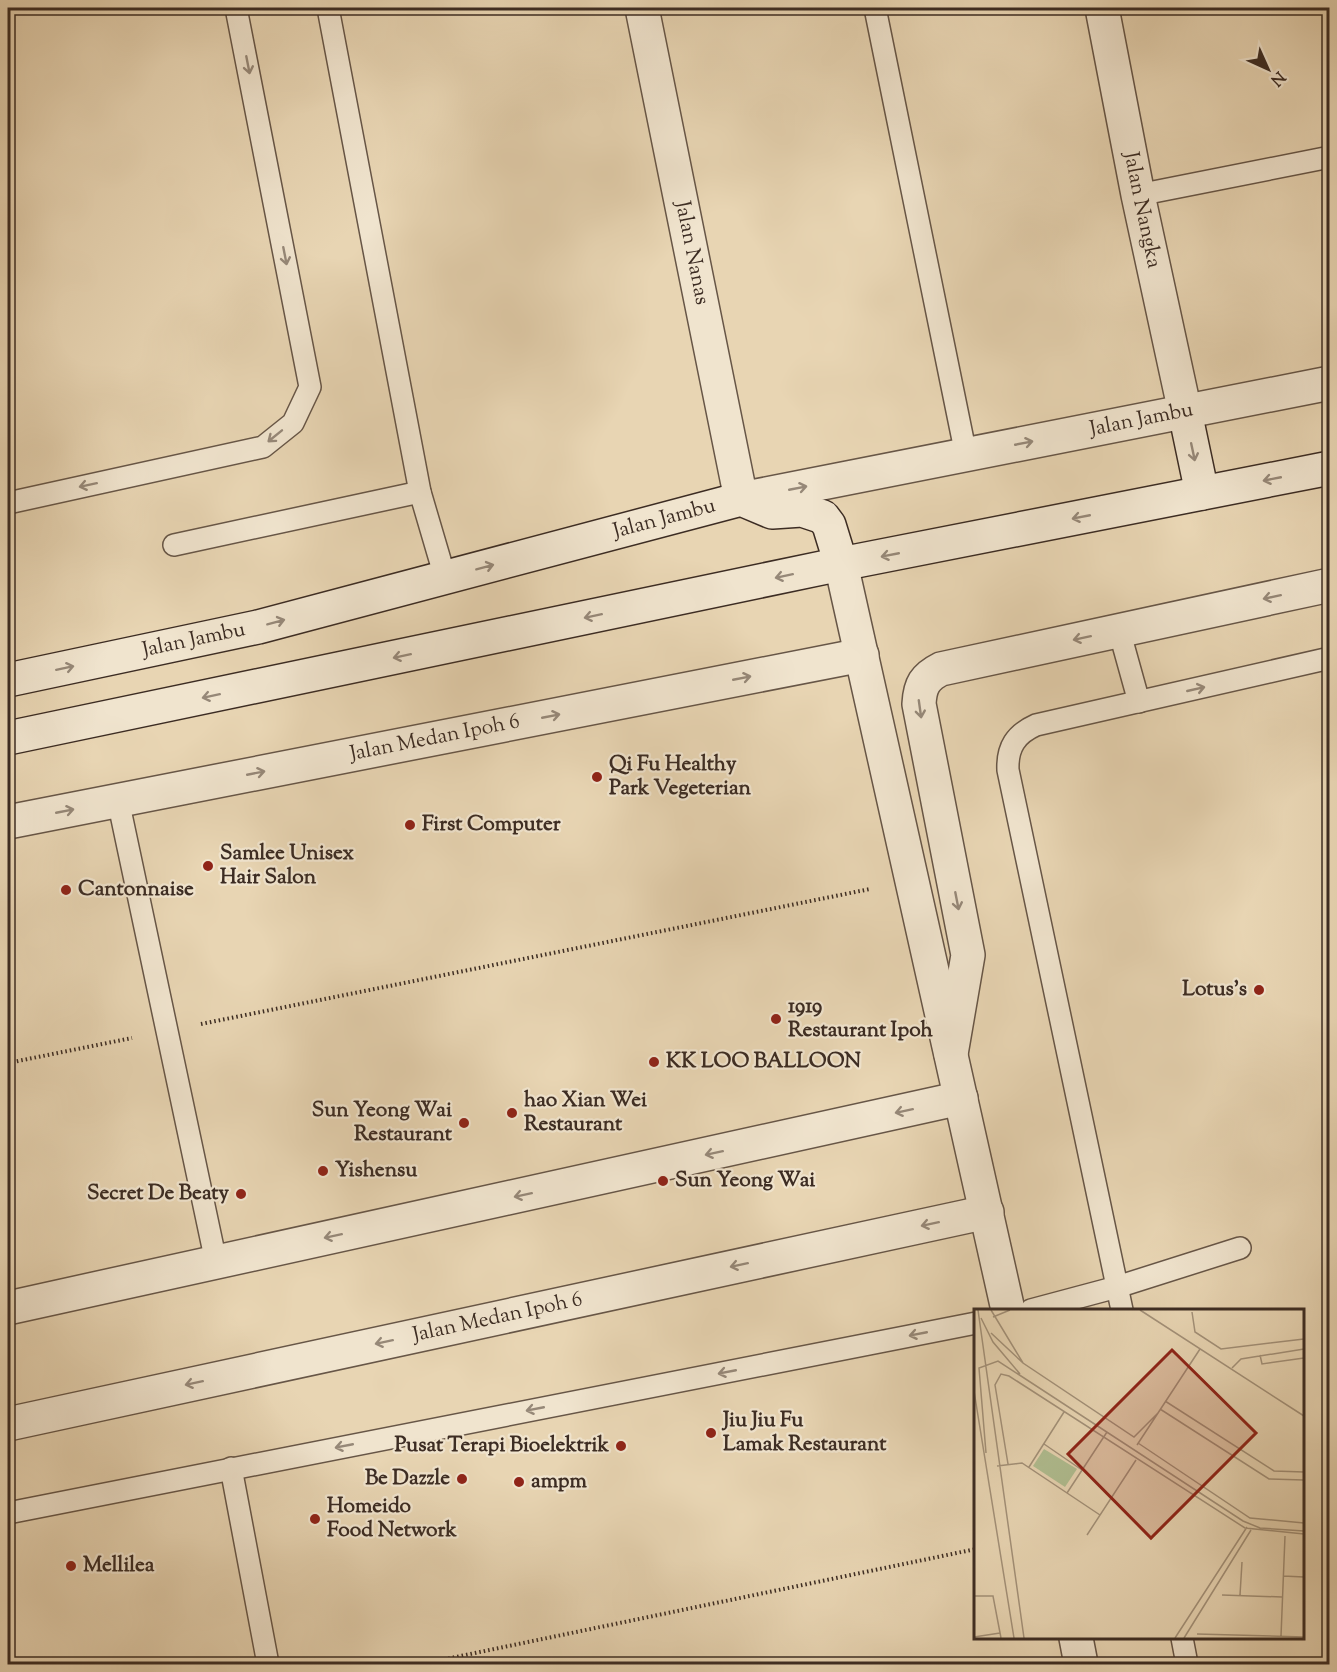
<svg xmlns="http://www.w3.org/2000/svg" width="1337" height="1672" viewBox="0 0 1337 1672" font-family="'Sorts Mill Goudy',serif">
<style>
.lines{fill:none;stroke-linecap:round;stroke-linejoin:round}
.lane-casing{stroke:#675647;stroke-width:24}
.street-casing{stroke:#675647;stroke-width:36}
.secondary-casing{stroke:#3c2c23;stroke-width:36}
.path{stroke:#3c2c23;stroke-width:4;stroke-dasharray:1.5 3;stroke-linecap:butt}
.lane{stroke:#f0e4ce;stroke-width:21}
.street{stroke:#f0e4ce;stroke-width:33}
.secondary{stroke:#f0e4ce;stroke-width:33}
.oneway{stroke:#968878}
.poi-dot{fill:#8f2418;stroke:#f0e4ce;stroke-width:2}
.labels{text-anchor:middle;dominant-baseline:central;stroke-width:4.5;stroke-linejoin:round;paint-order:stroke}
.street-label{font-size:21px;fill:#3c2c23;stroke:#f0e4ce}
.poi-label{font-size:21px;font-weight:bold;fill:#3c2c23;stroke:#f0e4ce;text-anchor:start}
.inset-road{fill:none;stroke:#a39179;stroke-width:1.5}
.view{fill:#8f2418;fill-opacity:0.15;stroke:#8f2418;stroke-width:3}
.inset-edge{fill:none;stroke:#3c2c23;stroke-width:3}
</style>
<rect width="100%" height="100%" fill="#e8d5b3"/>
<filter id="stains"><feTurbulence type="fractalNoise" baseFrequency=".00333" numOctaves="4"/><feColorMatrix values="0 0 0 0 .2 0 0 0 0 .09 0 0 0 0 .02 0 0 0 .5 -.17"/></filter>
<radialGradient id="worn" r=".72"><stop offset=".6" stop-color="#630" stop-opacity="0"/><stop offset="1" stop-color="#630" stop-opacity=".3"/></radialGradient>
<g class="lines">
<defs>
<g id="lane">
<polyline points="328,8 420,492 445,577"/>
<polyline points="875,8 966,455"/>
<polyline points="1138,195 1330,157"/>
<polyline points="8,503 263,447 293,423 310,387 236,8"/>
<polyline points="174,545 420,492"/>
<polyline points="1119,630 1139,702"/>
<polyline points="118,800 216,1262"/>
<polyline points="1031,1310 1117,1287 1240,1248"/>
<path d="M1122 1310 1008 770C1007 747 1016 734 1036 725L1330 658"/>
<polyline points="231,1468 268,1664"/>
<polyline points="8,1513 976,1323"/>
<polyline points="1182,1638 1187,1664"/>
</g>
<g id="street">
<path id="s1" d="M642 8 741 499 1330 383"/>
<path id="s2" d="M1102 8 1138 195 1185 412"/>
<polyline points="841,564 1008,1310"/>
<path id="s3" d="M8 822 862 655"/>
<path d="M951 1054 968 955 919 704C920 685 925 677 941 669L1330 585"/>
<polyline points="8,1308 961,1098"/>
<path id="s4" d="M8 1424 987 1212"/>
<polyline points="1076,1638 1081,1664"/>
</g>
<g id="secondary">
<polyline points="1185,412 1202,493"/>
<path id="s5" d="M8 680 258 627 741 499 772 512 802 510 823 517 829 525 841 564"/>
<polyline points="8,738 841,564 1330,468"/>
</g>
</defs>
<use href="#lane" class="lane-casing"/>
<use href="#street" class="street-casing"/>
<use href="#secondary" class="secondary-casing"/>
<g class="path">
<polyline points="201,1024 870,889"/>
<polyline points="8,1063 132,1038"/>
<polyline points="422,1664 976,1549"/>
</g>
<use href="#lane" class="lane"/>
<use href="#street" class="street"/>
<use href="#secondary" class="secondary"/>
</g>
<defs><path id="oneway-shaft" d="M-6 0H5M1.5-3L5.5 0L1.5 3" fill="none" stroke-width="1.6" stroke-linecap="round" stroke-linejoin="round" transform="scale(1.5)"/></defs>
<g class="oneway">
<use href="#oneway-shaft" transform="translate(248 65) rotate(79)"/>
<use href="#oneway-shaft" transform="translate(285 256) rotate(79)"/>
<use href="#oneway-shaft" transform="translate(275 436) rotate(141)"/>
<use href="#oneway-shaft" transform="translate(1024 443) rotate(-11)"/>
<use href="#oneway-shaft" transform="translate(1193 452) rotate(78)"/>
<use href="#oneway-shaft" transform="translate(1272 479) rotate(169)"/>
<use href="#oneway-shaft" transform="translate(88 485) rotate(168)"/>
<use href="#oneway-shaft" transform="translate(798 488) rotate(-11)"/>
<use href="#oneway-shaft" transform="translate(1081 517) rotate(169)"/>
<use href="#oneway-shaft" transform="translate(890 555) rotate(169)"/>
<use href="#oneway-shaft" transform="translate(485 567) rotate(-15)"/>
<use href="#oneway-shaft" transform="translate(784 576) rotate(168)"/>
<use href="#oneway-shaft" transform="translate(1272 597) rotate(168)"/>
<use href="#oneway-shaft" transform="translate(593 616) rotate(168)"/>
<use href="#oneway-shaft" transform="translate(276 622) rotate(-15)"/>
<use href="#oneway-shaft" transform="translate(1082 638) rotate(168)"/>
<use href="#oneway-shaft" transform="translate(402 656) rotate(168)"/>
<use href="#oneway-shaft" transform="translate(65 668) rotate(-12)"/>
<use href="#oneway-shaft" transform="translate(742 678) rotate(-11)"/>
<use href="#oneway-shaft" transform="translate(1196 689) rotate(-13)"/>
<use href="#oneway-shaft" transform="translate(211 696) rotate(168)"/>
<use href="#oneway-shaft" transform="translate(920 709) rotate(82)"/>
<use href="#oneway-shaft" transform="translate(551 716) rotate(-11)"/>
<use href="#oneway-shaft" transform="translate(256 773) rotate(-11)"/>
<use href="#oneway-shaft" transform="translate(65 811) rotate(-11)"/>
<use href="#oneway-shaft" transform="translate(957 901) rotate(79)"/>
<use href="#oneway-shaft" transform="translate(904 1111) rotate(168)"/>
<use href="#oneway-shaft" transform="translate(714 1153) rotate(168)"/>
<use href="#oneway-shaft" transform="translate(523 1195) rotate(168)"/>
<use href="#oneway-shaft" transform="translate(930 1224) rotate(168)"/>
<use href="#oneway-shaft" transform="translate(333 1236) rotate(168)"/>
<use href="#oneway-shaft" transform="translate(739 1265) rotate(168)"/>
<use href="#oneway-shaft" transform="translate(918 1334) rotate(169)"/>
<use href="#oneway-shaft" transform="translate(384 1342) rotate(168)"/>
<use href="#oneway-shaft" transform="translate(727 1372) rotate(169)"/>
<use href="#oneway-shaft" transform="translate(194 1383) rotate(168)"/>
<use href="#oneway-shaft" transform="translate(535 1409) rotate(169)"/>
<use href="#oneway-shaft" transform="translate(344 1446) rotate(169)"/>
</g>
<g class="poi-dot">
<circle cx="597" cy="777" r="6"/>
<circle cx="410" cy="825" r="6"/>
<circle cx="208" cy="866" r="6"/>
<circle cx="66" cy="890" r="6"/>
<circle cx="1259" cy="990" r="6"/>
<circle cx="776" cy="1019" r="6"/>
<circle cx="654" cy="1062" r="6"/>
<circle cx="512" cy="1113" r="6"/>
<circle cx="464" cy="1123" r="6"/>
<circle cx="323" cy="1171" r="6"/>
<circle cx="663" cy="1181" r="6"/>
<circle cx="241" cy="1194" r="6"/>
<circle cx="711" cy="1433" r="6"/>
<circle cx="621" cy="1446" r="6"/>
<circle cx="462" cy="1479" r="6"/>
<circle cx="519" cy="1482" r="6"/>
<circle cx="315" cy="1519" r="6"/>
<circle cx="71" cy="1566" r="6"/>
</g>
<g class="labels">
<g class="street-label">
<text stroke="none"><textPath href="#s2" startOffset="206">Jalan Nangka</textPath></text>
<text stroke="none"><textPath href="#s1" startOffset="250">Jalan Nanas</textPath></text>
<text stroke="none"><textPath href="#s1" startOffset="909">Jalan Jambu</textPath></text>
<text stroke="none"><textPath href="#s5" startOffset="676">Jalan Jambu</textPath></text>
<text stroke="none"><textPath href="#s5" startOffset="190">Jalan Jambu</textPath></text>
<text stroke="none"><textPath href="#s3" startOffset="435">Jalan Medan Ipoh 6</textPath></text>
<text stroke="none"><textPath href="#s4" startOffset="501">Jalan Medan Ipoh 6</textPath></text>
</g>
<g class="poi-label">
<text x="609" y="765">Qi Fu Healthy<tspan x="609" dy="24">Park Vegeterian</tspan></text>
<text x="422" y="825">First Computer</text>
<text x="220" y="854">Samlee Unisex<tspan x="220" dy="24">Hair Salon</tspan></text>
<text x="78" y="890">Cantonnaise</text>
<text x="1247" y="990" text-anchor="end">Lotus's</text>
<text x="788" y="1007">1919<tspan x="788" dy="24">Restaurant Ipoh</tspan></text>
<text x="666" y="1062">KK LOO BALLOON</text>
<text x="524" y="1101">hao Xian Wei<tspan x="524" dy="24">Restaurant</tspan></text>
<text x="452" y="1111" text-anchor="end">Sun Yeong Wai<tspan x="452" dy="24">Restaurant</tspan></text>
<text x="335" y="1171">Yishensu</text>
<text x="675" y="1181">Sun Yeong Wai</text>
<text x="229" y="1194" text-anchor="end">Secret De Beaty</text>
<text x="723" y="1421">Jiu Jiu Fu<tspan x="723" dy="24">Lamak Restaurant</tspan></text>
<text x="609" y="1446" text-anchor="end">Pusat Terapi Bioelektrik</text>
<text x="450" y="1479" text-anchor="end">Be Dazzle</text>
<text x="531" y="1482">ampm</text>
<text x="327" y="1507">Homeido<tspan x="327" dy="24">Food Network</tspan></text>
<text x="83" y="1566">Mellilea</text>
</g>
</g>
<g transform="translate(974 1309)">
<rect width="330" height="330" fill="#e8d5b3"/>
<path d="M70 140 103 160 91 178 59 157Z" fill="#b0be91"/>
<path class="inset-road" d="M4 1 50 329M17 1 49 54 160 128 184 104M166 1 330 107M218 3 221 23 247 40 330 30M19 8 36 1M7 9 19 33 46 65M17 24 49 54M286 46 288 55 330 49M258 59 267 50 330 40M0 82 40 329M191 92 300 162 330 163M186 100 295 170 330 171M164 134 276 209 330 214M70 135 108 161M163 136 226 40M12 144 5 59 24 52 269 212 286 219 330 222M34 155 21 76 27 65 35 67 271 219 330 225M23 157 48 154 126 206M55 158 90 103M93 184 133 123M113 226 162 151M309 267 330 268M248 286 308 288M266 286 268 253M0 287H19L27 329M223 325 330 328M307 327 311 227M0 328 26 324M201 329 273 218M210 329 277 221"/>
<path class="view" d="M198 41 282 124 177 229 94 145Z"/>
<rect width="330" height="330" class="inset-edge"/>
</g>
<rect width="1337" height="1672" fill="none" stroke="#e8d5b3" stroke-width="30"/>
<rect x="9" y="9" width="1319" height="1654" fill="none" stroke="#3c2c23" stroke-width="3"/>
<rect x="15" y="15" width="1307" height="1642" fill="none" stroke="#3c2c23" stroke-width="1.5"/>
<g transform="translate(1268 69) rotate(135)" stroke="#f0e4ce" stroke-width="4.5" paint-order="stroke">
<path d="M0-4.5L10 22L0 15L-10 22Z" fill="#3c2c23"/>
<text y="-9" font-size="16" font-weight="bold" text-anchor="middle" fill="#3c2c23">N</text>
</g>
<rect width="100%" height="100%" filter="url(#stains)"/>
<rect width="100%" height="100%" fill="url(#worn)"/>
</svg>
